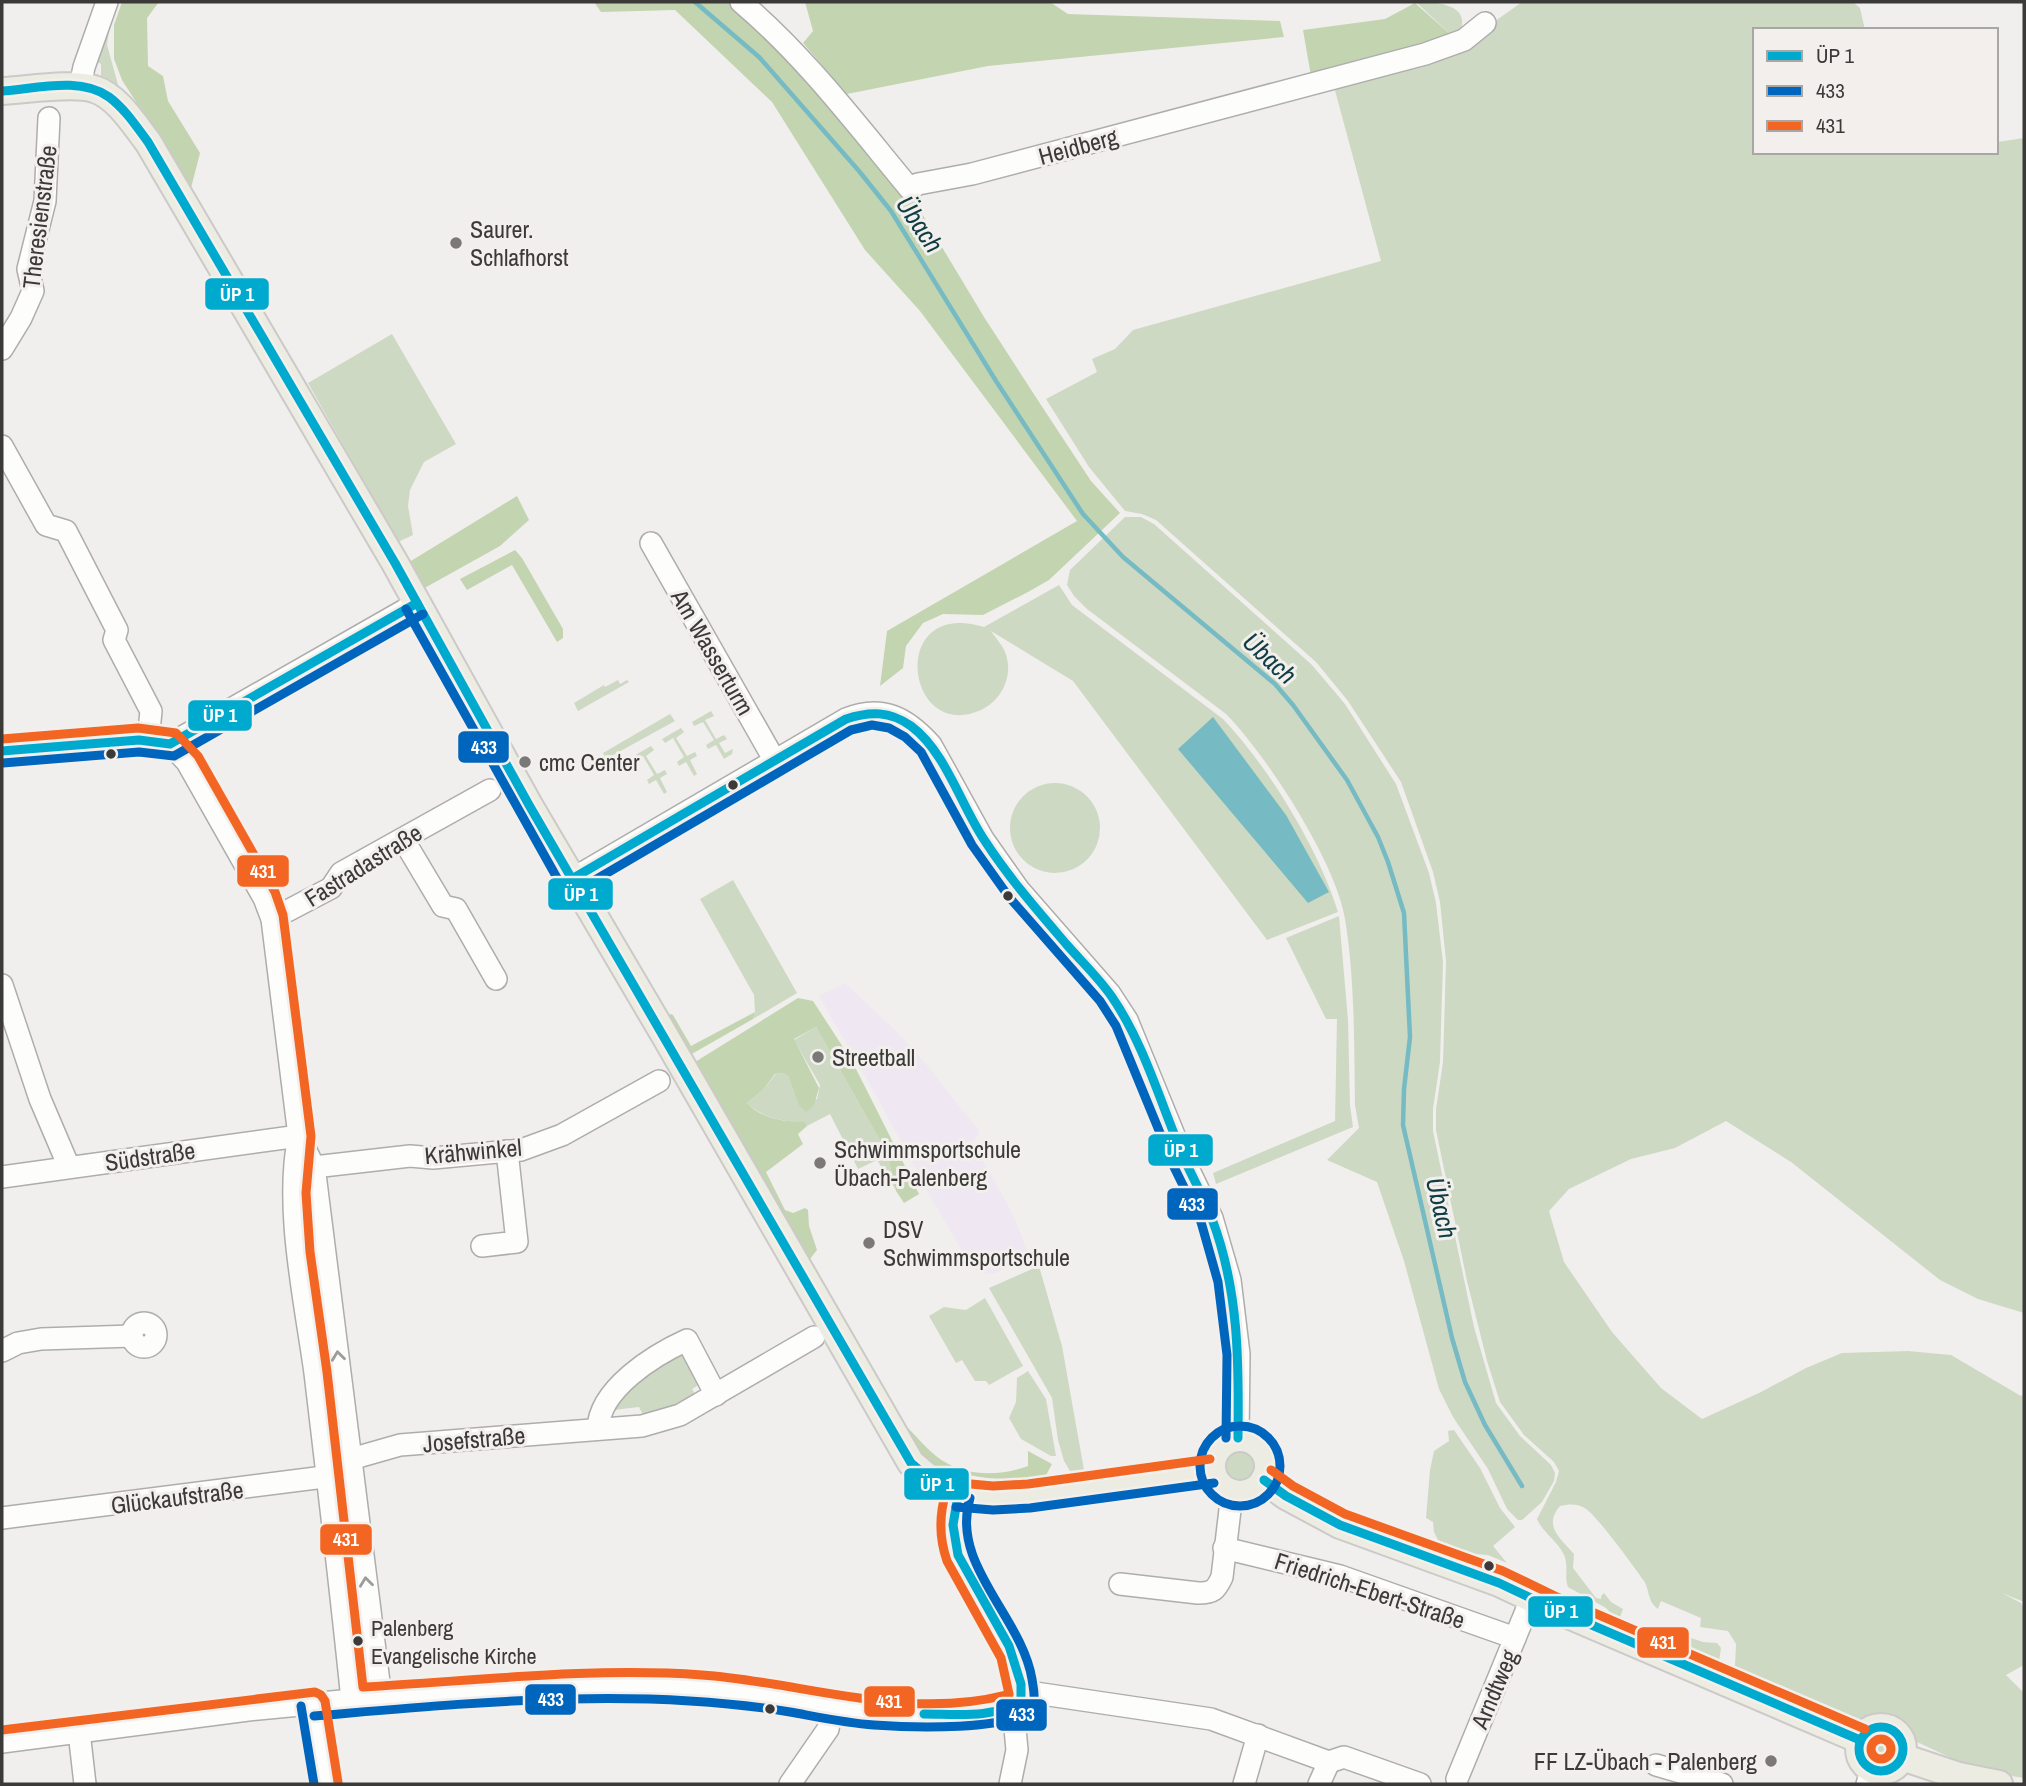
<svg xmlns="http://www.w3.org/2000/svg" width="2026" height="1786" viewBox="0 0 2026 1786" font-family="'Archivo Narrow',sans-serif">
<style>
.education{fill:#efe7f1}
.green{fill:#ced9c3}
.forest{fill:#c3d4b0}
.water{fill:#76bac3}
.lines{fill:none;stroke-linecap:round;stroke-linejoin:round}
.stream{stroke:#76bac3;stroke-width:4.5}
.minor-casing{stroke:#aeadac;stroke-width:24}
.major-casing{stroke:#cbcac9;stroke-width:30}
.minor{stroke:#fdfdfc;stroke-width:21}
.major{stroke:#edece2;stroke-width:26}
.bus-1-casing{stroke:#f2efec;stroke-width:14}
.bus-2-casing{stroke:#f2efec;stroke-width:14}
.bus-3-casing{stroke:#f2efec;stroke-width:14}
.bus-1{stroke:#00a9ce;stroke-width:9}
.bus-2{stroke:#0065bd;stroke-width:9}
.bus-3{stroke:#f26522;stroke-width:9}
.oneway{stroke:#9c9c9a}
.poi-dot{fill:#7b7978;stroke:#f2efec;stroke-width:2.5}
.bus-dot{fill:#3b3a39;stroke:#f2efec;stroke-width:2.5}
.labels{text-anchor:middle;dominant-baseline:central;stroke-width:6;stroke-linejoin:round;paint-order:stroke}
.bus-label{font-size:22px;fill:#3b3a39;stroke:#f2efec;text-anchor:start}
.street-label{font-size:24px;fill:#3b3a39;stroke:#f2efec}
.poi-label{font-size:24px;fill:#3b3a39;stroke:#f2efec;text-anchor:start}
.water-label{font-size:26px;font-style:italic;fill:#0f3d43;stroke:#f2efec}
.line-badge{stroke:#f2efec;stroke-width:2.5}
.badge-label{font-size:19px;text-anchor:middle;font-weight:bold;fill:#fff}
</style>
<rect width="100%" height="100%" fill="#f1efed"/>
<polygon class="education" points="845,983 898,1033 926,1064 979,1131 979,1135 972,1141 1011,1211 1031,1258 993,1274 984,1274 972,1268 926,1189 932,1188 926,1174 919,1175 868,1081 819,996"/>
<g class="green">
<path d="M1416 2C1433 2 1469 3 1461 29L1451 35Z"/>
<path d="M1522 2H1853L1860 8 1865 30H1755V152H1996V134L1998 142 2024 138V1313L1978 1299 1940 1280 1791 1162 1726 1121 1675 1148 1631 1159 1569 1189 1549 1211 1564 1262 1612 1332 1661 1388 1702 1419 1761 1392 1806 1368 1842 1353 1908 1351 1951 1355 2021 1396 2024 1395V1602L2002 1593 2021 1603 2024 1608V1665L2006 1675 2024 1693V1778L1999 1774 1966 1765 1915 1741C1914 1732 1911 1724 1901 1720 1880 1711 1874 1722 1860 1719 1815 1710 1775 1687 1735 1666L1736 1644 1728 1631 1700 1627 1701 1618 1661 1601 1658 1609C1647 1601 1650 1591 1644 1581 1635 1568 1597 1516 1586 1509 1578 1503 1569 1504 1560 1506 1543 1526 1560 1538 1574 1554L1573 1568 1596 1598 1601 1599V1596L1604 1593 1611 1602 1623 1609 1620 1617 1684 1645 1688 1637 1703 1642 1717 1643 1721 1648 1719 1661 1705 1654 1670 1645 1618 1621 1606 1608 1568 1587C1564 1577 1569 1566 1564 1555 1557 1540 1542 1532 1537 1519L1556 1482 1559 1471 1554 1462 1524 1435 1500 1402 1487 1361 1467 1281 1436 1130V1109L1443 1062 1446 961 1440 902 1433 872 1401 782 1348 701 1316 662 1156 520 1142 514 1125 511 1089 467 1046 399 1097 372 1092 359 1115 349 1133 330 1381 261 1333 83 1463 44Z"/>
<polygon points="110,23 107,45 119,88 101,76 101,64 96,61"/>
<polygon points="392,334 456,444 424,462 410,490 408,506 413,535 398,542 308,383"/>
<path d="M1125 517H1141L1154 524 1312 665 1345 704 1396 784 1429 873 1436 903 1443 962 1440 1062 1433 1109V1131L1474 1327 1496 1403 1520 1436 1551 1465 1555 1473 1554 1481 1542 1502 1522 1520H1518L1507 1509 1488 1469 1453 1417 1439 1389 1404 1261 1377 1182 1327 1160 1359 1128 1355 1105C1354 1044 1355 980 1345 919 1336 862 1267 756 1226 714L1087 609 1074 596 1067 585 1070 570Z"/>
<path d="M1059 585 1072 605 1223 719C1268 766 1319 849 1338 912L1267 940 1073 681 991 631C994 636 1002 644 1005 652 1014 674 1003 700 981 710 905 744 887 597 984 627Z"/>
<polygon points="618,680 620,684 627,680 629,682 578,711 574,703 604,685 605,687"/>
<polygon points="711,711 714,716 705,720 716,739 724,735 727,739 719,743 725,753 733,749 732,754 724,759 716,745 708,749 706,745 714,740 703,722 694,726 692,722"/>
<polygon points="670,714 675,721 606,759 603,753"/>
<polygon points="681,728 684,732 676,738 687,756 695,752 697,756 690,760 697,774 694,776 686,762 679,766 677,762 684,757 673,738 665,743 662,739"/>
<polygon points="651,746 654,750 646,756 657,774 665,770 667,774 660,778 667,792 664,794 656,780 649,784 647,780 654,775 643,756 635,761 632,757"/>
<circle cx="1055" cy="828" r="45"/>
<polygon points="733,880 797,993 753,1019 755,1012 754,995 700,899"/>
<polygon points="1339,916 1348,1020 1350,1105 1353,1127 1216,1184 1213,1173 1335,1121 1337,1019 1326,1019 1286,938"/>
<path d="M816 1027 887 1153 896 1190 877 1160 858 1169 830 1114 807 1126 805 1122C784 1122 762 1118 747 1103L763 1090 776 1074 783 1073 788 1076 798 1104 817 1099 820 1085 794 1040Z"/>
<polygon points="310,1186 343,1436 327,1438 297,1188"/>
<polygon points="1039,1266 1062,1346 1084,1470 1070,1471 1064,1461 1058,1440 1052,1398 989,1288"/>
<polygon points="985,1298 1023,1366 989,1385 986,1381 975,1381 962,1360 956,1363 929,1316 944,1307 966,1310"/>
<polygon points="686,1350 705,1381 692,1389 697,1397 669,1413 644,1417 639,1407 614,1410 634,1380"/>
<polygon points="1028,1371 1046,1399 1056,1456 1051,1456 1021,1439 1009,1418 1016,1402 1017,1378"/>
<polygon points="1454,1430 1480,1468 1500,1508 1515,1527 1493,1546 1507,1563 1488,1555 1473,1554 1438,1540 1434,1532 1433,1522 1426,1518 1430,1470 1434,1451 1449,1441 1448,1431"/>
<circle cx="1239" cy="1465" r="21"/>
<circle cx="1882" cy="1749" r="14"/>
</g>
<g class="forest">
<polygon points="122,2 159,2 147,18 148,66 163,76 168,101 200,153 191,188 122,80 114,59 114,25"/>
<polygon points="594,2 732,2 772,35 904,184 984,317 1039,402 1091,481 1120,513 1049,580 1028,592 983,615 943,614 923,623 906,646 903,668 880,686 887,631 1077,521 920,311 865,250 772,102 675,10 601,12"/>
<polygon points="805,2 1050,2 1068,14 1280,21 1284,37 988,66 847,94 803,43 813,31"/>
<polygon points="1415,3 1451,35 1422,48 1311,76 1303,30 1385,19"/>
<polygon points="517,496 529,520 500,546 421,590 406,564"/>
<polygon points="515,550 522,558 563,629 563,638 557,642 512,565 467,590 460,579"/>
<path d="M798 998 813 1001 852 1061 919 1194 904 1203 896 1191 887 1153 816 1027 794 1039 819 1088 814 1105 806 1112 798 1104 788 1076 783 1073 775 1074 763 1090 747 1103C762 1119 784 1122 805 1122L807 1126 798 1134 803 1144 766 1172 785 1210 793 1213 805 1208 808 1210 809 1226 817 1250 810 1259 695 1062Z"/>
<polygon points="755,1012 753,1019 690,1055 666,1017 671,1014 673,1015 691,1046"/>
<path d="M908 1428C917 1437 926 1448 936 1456 962 1477 999 1477 1028 1466V1451L1052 1464 1045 1477C1009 1481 978 1480 944 1468L939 1471 925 1459 905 1434Z"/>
</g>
<polygon class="water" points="1213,717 1286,815 1329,892 1308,903 1178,749"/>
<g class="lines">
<polyline class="stream" points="695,2 759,57 859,171 891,211 996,381 1083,514 1123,557 1275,684 1293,705 1347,780 1378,837 1388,862 1404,913 1410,1037 1404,1089 1403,1125 1452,1338 1465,1382 1485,1425 1522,1486"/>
<defs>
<g id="minor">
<path d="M741 2C805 56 856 124 910 189L918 184 972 174 1425 54 1464 40 1485 23"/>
<polyline points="80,86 84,67 107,2"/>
<polyline points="2,349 21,318 33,291 28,269 45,201 49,118"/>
<polyline points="2,446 46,525 66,531 117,630 114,640 151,711 148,741"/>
<polyline points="651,543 775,761"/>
<path d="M170 744 187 762 264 898 272 919 299 1136C284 1207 305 1300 315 1373 328 1482 341 1591 352 1700"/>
<polyline points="2,751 139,740 170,744 417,603"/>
<polyline points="403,839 443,906 456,909 496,979"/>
<path d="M572 879 846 719C882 704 907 718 931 745L983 839 1019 890 1110 994 1127 1020 1185 1162 1212 1218 1230 1280 1239 1354 1238 1438"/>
<polyline points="272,919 331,888 341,873 490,790"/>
<polyline points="2,985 40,1099 69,1167"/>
<polyline points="299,1136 314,1167 316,1182 381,1698"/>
<polyline points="314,1167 410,1156 433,1158 521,1150 562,1135 659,1081"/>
<polyline points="2,1177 299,1136"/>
<polyline points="482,1246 517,1242 507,1151"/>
<circle cx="144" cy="1335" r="12"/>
<polyline points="2,1351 18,1343 41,1339 132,1336"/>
<path d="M598 1429C599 1389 654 1355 687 1340L716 1395"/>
<polyline points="351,1459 400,1445 642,1426 680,1415 814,1337"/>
<polyline points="2,1518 340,1475"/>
<polyline points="1224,1548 1340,1576 1515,1638"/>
<path d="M1120 1584 1198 1593C1213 1593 1216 1590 1222 1577L1232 1493"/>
<polyline points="1022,1691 1211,1719 1329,1762 1344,1757 1420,1784"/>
<polyline points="313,1704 326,1784"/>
<polyline points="79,1732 85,1784"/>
<path d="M2 1742 248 1710 352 1700 562 1688 689 1686 754 1693 876 1713 939 1714 1001 1711 1013 1707 1021 1701C1026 1659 979 1592 958 1555 951 1534 951 1516 958 1495"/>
<polyline points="1656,1765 1722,1784"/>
<polyline points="1457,1779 1531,1599"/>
<polyline points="790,1784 828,1729 832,1707"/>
<polyline points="1010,1784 1017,1750 1013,1707"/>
<polyline points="1244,1784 1258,1735"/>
<polyline points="1319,1784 1329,1762"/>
<polyline points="1867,1784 1872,1769"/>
</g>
<g id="major">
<path d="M2 91C25 90 74 82 94 89 117 96 134 124 148 142L395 563 529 805 665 1036 911 1463C926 1476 941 1490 960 1495 985 1502 1015 1496 1041 1494 1098 1488 1157 1484 1212 1471"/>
<circle cx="1240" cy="1466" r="28"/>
<polyline points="1264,1480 1286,1496 1340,1525 1499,1583 1552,1608 1860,1740"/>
<circle cx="1881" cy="1749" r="22"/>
<polyline points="1902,1757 1959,1776 1999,1784"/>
</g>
</defs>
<use href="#minor" class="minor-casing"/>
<use href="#major" class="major-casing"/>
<use href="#minor" class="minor"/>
<use href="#major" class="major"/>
<defs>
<g id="bus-1">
<path d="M2 91C35 89 80 76 109 97 125 109 136 126 148 142L395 563 529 805 911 1463 933 1482 958 1495 953 1525 958 1555 1009 1646 1021 1684V1701C994 1719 955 1714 924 1714"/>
<polyline points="2,751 139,740 170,744 417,603"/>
<path d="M572 879 846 719C870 711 890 711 911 726 946 752 961 806 985 841 1009 878 1038 911 1067 945 1082 962 1099 978 1112 997 1143 1042 1160 1101 1181 1151 1190 1174 1204 1196 1212 1219 1239 1290 1239 1363 1238 1438"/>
<polyline points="1264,1480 1286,1496 1340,1525 1499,1583 1552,1608 1860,1740"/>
<circle cx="1881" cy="1749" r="22"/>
</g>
<g id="bus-2">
<polyline points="406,609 561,885"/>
<polyline points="3,763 139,752 174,756 423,614"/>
<polyline points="578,890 851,730 872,725 889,728 905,737 921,752 972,845 1009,897 1100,1001 1116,1026 1174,1167 1201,1222 1218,1282 1227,1355 1226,1438"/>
<circle cx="1240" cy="1466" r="40"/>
<polyline points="956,1507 993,1510 1030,1508 1214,1483"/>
<polyline points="301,1706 314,1784"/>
<path d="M314 1716C470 1703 635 1686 790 1712 818 1717 846 1723 874 1725 901 1727 1021 1733 1033 1705 1036 1697 1033 1687 1032 1679 1021 1615 950 1565 970 1498"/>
</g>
<g id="bus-3">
<path d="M2 739 138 728 176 733 198 756 275 892 283 915 311 1136 306 1193 310 1252 327 1372 363 1687C475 1681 589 1667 702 1675 803 1682 904 1721 1006 1695L1009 1694 1001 1658 947 1561C939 1538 939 1515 946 1492"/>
<polyline points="1271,1470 1293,1486 1345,1514 1503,1571 1557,1597 1865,1729"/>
<polyline points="960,1483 993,1486 1028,1484 1210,1459"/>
<polyline points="2,1730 315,1692 321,1695 325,1701 338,1782"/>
<circle cx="1881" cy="1749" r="10"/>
</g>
</defs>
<use href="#bus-1" class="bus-1-casing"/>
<use href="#bus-2" class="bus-2-casing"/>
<use href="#bus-3" class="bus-3-casing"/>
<use href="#bus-1" class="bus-1"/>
<use href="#bus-2" class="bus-2"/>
<use href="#bus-3" class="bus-3"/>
</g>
<defs><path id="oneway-chevron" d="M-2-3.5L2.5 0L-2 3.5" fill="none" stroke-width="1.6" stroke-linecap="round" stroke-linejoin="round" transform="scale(1.75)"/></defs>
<g class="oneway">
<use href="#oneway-chevron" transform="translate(338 1356) rotate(-97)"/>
<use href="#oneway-chevron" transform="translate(366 1582) rotate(-97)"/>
</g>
<g class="poi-dot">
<circle cx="456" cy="243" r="7"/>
<circle cx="525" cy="762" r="7"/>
<circle cx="818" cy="1057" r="7"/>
<circle cx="820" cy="1163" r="7"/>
<circle cx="869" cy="1243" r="7"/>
<circle cx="1771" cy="1761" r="7"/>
</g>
<g class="bus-dot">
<circle cx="111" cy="754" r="6"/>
<circle cx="733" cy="785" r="6"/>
<circle cx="1008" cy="896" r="6"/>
<circle cx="1489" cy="1566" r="6"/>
<circle cx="358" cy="1641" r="6"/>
<circle cx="770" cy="1709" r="6"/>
</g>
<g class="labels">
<g class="bus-label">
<text x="371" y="1628">Palenberg<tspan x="371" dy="28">Evangelische Kirche</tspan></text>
</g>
<g class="street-label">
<text transform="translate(1078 146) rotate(-15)">Heidberg</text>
<text transform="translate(39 217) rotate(-83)">Theresienstraße</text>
<text transform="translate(713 652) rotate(60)">Am Wasserturm</text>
<text transform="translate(363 865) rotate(-32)">Fastradastraße</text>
<text transform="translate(473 1151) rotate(-5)">Krähwinkel</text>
<text transform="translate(150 1156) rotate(-8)">Südstraße</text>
<text transform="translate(474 1439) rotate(-5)">Josefstraße</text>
<text transform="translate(177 1497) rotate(-7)">Glückaufstraße</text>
<text transform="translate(1370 1590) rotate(18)">Friedrich-Ebert-Straße</text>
<text transform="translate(1494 1689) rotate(-67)">Arndtweg</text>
</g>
<g class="poi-label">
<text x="470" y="229">Saurer.<tspan x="470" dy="28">Schlafhorst</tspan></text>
<text x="539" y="762">cmc Center</text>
<text x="832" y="1057">Streetball</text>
<text x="834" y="1149">Schwimmsportschule<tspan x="834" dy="28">Übach-Palenberg</tspan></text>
<text x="883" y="1229">DSV<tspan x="883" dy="28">Schwimmsportschule</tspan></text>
<text x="1757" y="1761" text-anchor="end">FF LZ-Übach - Palenberg</text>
</g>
<g class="water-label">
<text transform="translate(920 224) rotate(56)">Übach</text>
<text transform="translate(1270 658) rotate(43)">Übach</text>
<text transform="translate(1442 1208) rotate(77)">Übach</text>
</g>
</g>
<g class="line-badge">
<rect x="204" y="277" width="66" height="34" rx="7" fill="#00a9ce"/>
<rect x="187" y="699" width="66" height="33" rx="7" fill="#00a9ce"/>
<rect x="457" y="730" width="53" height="34" rx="7" fill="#0065bd"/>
<rect x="236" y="854" width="54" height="34" rx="7" fill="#f26522"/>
<rect x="547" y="877" width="67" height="34" rx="7" fill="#00a9ce"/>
<rect x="1147" y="1133" width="67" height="34" rx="7" fill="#00a9ce"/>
<rect x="1166" y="1187" width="53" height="34" rx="7" fill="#0065bd"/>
<rect x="903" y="1467" width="67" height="34" rx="7" fill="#00a9ce"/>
<rect x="319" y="1523" width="54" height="33" rx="7" fill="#f26522"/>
<rect x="1527" y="1595" width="67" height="33" rx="7" fill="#00a9ce"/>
<rect x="1636" y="1626" width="54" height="33" rx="7" fill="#f26522"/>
<rect x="524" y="1683" width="53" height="33" rx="7" fill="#0065bd"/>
<rect x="863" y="1685" width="53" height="33" rx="7" fill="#f26522"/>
<rect x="995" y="1698" width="53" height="34" rx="7" fill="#0065bd"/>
</g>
<g class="badge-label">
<text x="237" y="301">ÜP 1</text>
<text x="220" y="722">ÜP 1</text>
<text x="484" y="754">433</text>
<text x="263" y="878">431</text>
<text x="581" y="901">ÜP 1</text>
<text x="1181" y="1157">ÜP 1</text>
<text x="1192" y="1211">433</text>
<text x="937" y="1491">ÜP 1</text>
<text x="346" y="1546">431</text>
<text x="1561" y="1618">ÜP 1</text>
<text x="1663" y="1649">431</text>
<text x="551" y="1706">433</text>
<text x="889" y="1708">431</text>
<text x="1022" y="1721">433</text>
</g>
<rect width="2026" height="1786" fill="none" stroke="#3b3a39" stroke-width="7"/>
<rect x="1753" y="28" width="245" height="126" fill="#f2efec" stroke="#a9a7a4" stroke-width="2"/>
<rect x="1767" y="51" width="35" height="10" fill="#00a9ce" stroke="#a9a7a4" stroke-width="2"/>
<text x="1816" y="63" font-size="21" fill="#3b3a39">ÜP 1</text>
<rect x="1767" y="86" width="35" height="10" fill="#0065bd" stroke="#a9a7a4" stroke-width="2"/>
<text x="1816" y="98" font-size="21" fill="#3b3a39">433</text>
<rect x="1767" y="121" width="35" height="10" fill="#f26522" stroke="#a9a7a4" stroke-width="2"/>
<text x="1816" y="133" font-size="21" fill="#3b3a39">431</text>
</svg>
